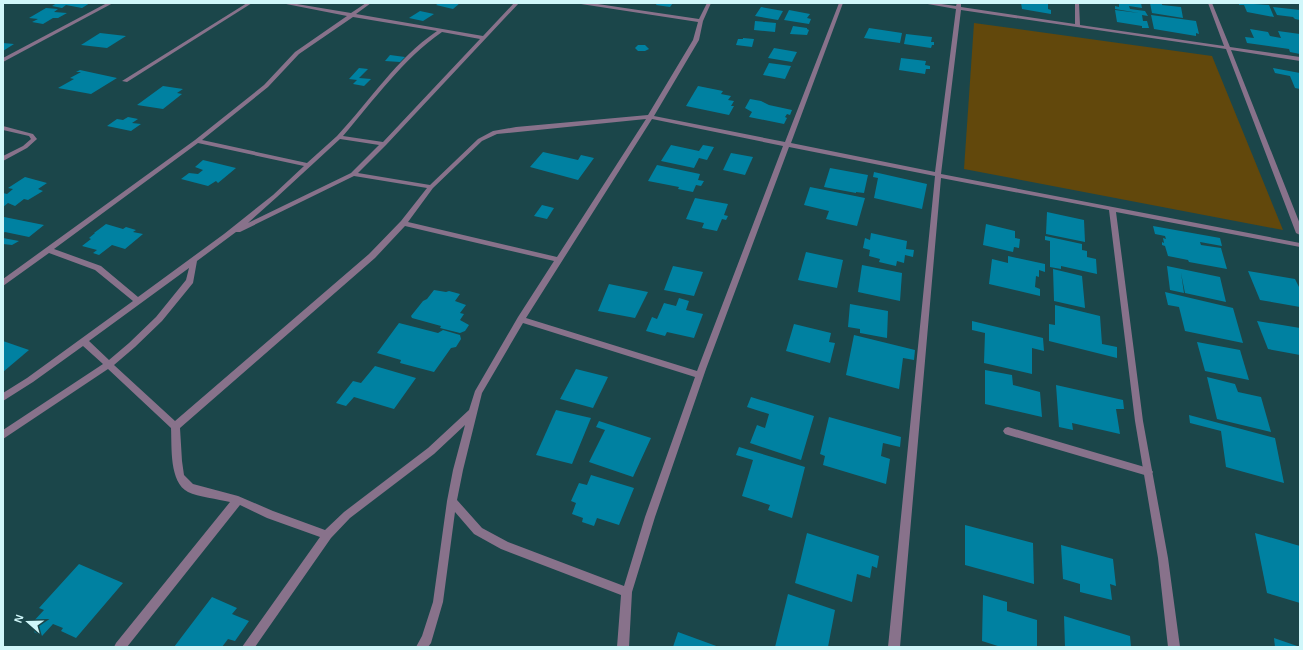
<svg xmlns="http://www.w3.org/2000/svg" width="1303" height="650" viewBox="0 0 1303 650" font-family="Arial,sans-serif">
<style>
.green{fill:#62480c}
.building{fill:#0081a1}
.lines{fill:none;stroke-linecap:round;stroke-linejoin:round}
.service{fill:#88728b;fill-rule:evenodd}
.minor{fill:#88728b;fill-rule:evenodd}
</style>
<rect width="100%" height="100%" fill="#1b464a"/>
<polygon class="green" points="974,23 1212,56 1283,230 964,169"/>
<g class="building">
<polygon points="57,3 90,3 82,8 66,5 62,8 52,6"/>
<polygon points="439,3 460,3 453,9 436,5"/>
<polygon points="657,3 673,3 670,7 656,5"/>
<polygon points="1021,3 1048,3 1048,9 1051,10 1051,14 1022,9"/>
<polygon points="1119,3 1141,3 1142,8 1129,6 1130,9 1145,11 1148,16 1142,15 1143,21 1147,21 1149,28 1142,28 1142,26 1117,22 1115,10 1139,13 1115,9 1115,6 1119,7"/>
<polygon points="1150,3 1162,3 1162,5 1181,7 1183,18 1152,13"/>
<polygon points="1239,3 1269,5 1274,17 1247,12 1244,5 1239,5"/>
<polygon points="761,7 783,11 778,20 755,16"/>
<polygon points="1273,7 1300,10 1300,20 1295,19 1293,17 1277,15"/>
<polygon points="46,8 58,9 54,12 67,13 58,18 53,18 43,24 32,22 38,19 29,18"/>
<polygon points="789,10 810,14 807,18 811,19 809,24 784,20"/>
<polygon points="420,11 434,14 423,21 409,18"/>
<polygon points="1151,15 1196,21 1199,34 1196,33 1196,36 1154,29"/>
<polygon points="755,21 776,23 775,32 754,30"/>
<polygon points="793,26 807,28 807,29 809,30 807,35 790,34"/>
<polygon points="869,28 902,33 900,43 864,38"/>
<polygon points="1250,29 1268,32 1270,36 1281,38 1278,31 1300,34 1300,54 1290,52 1289,49 1247,43 1245,37 1254,38"/>
<polygon points="100,33 126,36 107,48 81,45"/>
<polygon points="906,34 932,37 931,42 934,42 934,45 932,45 931,48 904,44"/>
<polygon points="743,38 754,39 752,47 736,45 738,39 743,39"/>
<polygon points="3,43 14,44 3,51"/>
<polygon points="638,45 645,45 649,49 645,51 638,51 635,48"/>
<polygon points="774,48 797,52 792,62 768,58"/>
<polygon points="390,55 405,57 400,62 385,61"/>
<polygon points="901,58 926,61 925,65 930,66 930,69 926,69 925,74 899,70"/>
<polygon points="769,63 791,66 785,79 763,75"/>
<polygon points="359,68 368,69 359,78 371,79 364,86 353,84 357,80 349,79"/>
<polygon points="1273,68 1300,73 1300,89 1295,88 1290,76 1275,73"/>
<polygon points="80,70 117,78 91,94 58,88 74,79 70,78 81,72 76,72"/>
<polygon points="163,86 183,89 177,93 182,94 163,109 137,105"/>
<polygon points="698,86 723,91 721,94 731,96 728,100 734,101 731,106 734,106 729,115 686,106"/>
<polygon points="750,99 761,101 769,105 792,110 790,115 787,114 785,117 787,118 784,124 749,117 752,112 745,108"/>
<polygon points="128,117 138,119 132,123 141,124 131,131 107,126 117,119 123,120"/>
<polygon points="671,145 699,151 703,145 714,147 707,160 699,158 694,168 661,161"/>
<polygon points="543,152 578,160 581,155 594,158 578,180 530,167"/>
<polygon points="731,153 753,157 745,175 723,170"/>
<polygon points="203,160 236,168 218,183 216,181 208,186 181,179 189,173 198,174 203,170 195,167"/>
<polygon points="657,165 700,174 698,180 704,181 701,186 696,185 693,192 678,189 679,187 648,181"/>
<polygon points="830,168 868,175 864,193 856,192 856,193 824,187"/>
<polygon points="874,172 927,184 922,209 874,198 878,178 873,177"/>
<polygon points="25,177 47,183 38,189 43,191 28,200 24,199 15,206 8,203 3,207 3,193 7,194 13,189 8,188"/>
<polygon points="810,187 865,198 857,226 826,219 829,211 804,205"/>
<polygon points="695,198 728,204 724,215 728,216 726,220 722,219 717,231 702,228 704,223 686,219"/>
<polygon points="542,205 554,208 547,219 534,216"/>
<polygon points="1047,212 1084,220 1085,242 1046,234"/>
<polygon points="4,217 44,225 29,237 5,232 3,233 3,218"/>
<polygon points="106,224 123,229 126,227 136,230 133,232 143,234 125,249 112,245 99,255 93,253 97,250 82,246 91,239 89,238 95,233 94,233"/>
<polygon points="986,224 1015,231 1015,238 1020,239 1019,248 1014,247 1013,252 983,245"/>
<polygon points="1153,226 1220,238 1222,246 1200,242 1201,245 1221,248 1227,269 1189,262 1188,260 1168,256 1165,246 1162,245 1162,242 1164,243 1163,238 1166,239 1165,236 1155,234"/>
<polygon points="871,233 907,241 906,249 914,250 913,257 905,255 904,263 897,261 896,266 879,262 880,259 869,256 870,250 863,248 865,238 870,240"/>
<polygon points="1045,236 1082,244 1082,250 1087,251 1087,257 1096,259 1097,274 1061,266 1061,269 1050,267 1050,241 1045,240"/>
<polygon points="3,238 19,241 12,245 3,244"/>
<polygon points="806,252 843,260 837,288 798,280"/>
<polygon points="1008,256 1045,264 1045,272 1039,270 1039,277 1036,276 1035,287 1040,289 1040,296 989,284 992,259 1008,263"/>
<polygon points="862,265 902,273 900,301 858,292"/>
<polygon points="673,266 703,272 694,296 664,290"/>
<polygon points="1167,266 1220,277 1226,302 1185,293 1181,273 1184,293 1170,290"/>
<polygon points="1053,269 1082,276 1085,308 1054,301"/>
<polygon points="1248,271 1295,279 1300,289 1300,307 1260,300"/>
<polygon points="609,284 648,292 635,318 598,311"/>
<polygon points="434,290 446,292 449,291 460,294 455,301 466,305 460,313 464,314 460,320 469,325 465,331 460,333 440,328 441,326 412,318 411,316 423,301 427,299"/>
<polygon points="1165,292 1233,308 1243,343 1185,331 1179,307 1168,305"/>
<polygon points="679,298 689,301 686,310 703,314 694,338 667,332 665,336 646,331 652,317 657,319 664,303 676,306"/>
<polygon points="850,304 888,311 887,338 860,333 860,329 848,327"/>
<polygon points="1055,305 1100,316 1102,344 1117,347 1117,358 1049,341 1049,324 1055,325"/>
<polygon points="972,321 1043,338 1044,351 1032,348 1032,374 984,363 985,333 972,330"/>
<polygon points="1257,321 1300,328 1300,355 1268,349"/>
<polygon points="399,323 438,333 443,330 460,335 461,339 456,347 451,348 434,372 400,363 401,360 377,353"/>
<polygon points="794,324 831,333 829,342 835,343 830,363 786,351"/>
<polygon points="854,335 915,350 914,360 903,358 899,389 846,375"/>
<polygon points="3,341 29,350 3,372"/>
<polygon points="1197,342 1240,350 1249,380 1205,371"/>
<polygon points="375,366 416,378 394,409 354,397 346,406 336,403 353,381 361,383"/>
<polygon points="576,369 608,377 593,408 560,399"/>
<polygon points="985,370 1012,375 1013,385 1040,392 1042,417 985,404"/>
<polygon points="1207,377 1235,384 1238,392 1261,397 1271,432 1217,419"/>
<polygon points="1056,385 1123,400 1124,409 1116,409 1120,434 1072,423 1073,430 1059,427"/>
<polygon points="751,397 814,416 801,460 750,443 757,425 765,428 769,414 747,407"/>
<polygon points="556,410 591,418 572,464 536,455"/>
<polygon points="1189,415 1275,438 1284,483 1226,467 1221,431 1190,423"/>
<polygon points="829,417 901,437 900,447 883,443 881,456 890,459 886,484 823,465 825,456 820,454"/>
<polygon points="599,421 651,438 633,477 589,462 605,430 596,427"/>
<polygon points="739,447 805,467 792,518 768,510 770,505 742,496 753,460 736,455"/>
<polygon points="591,475 634,488 619,525 597,518 594,526 582,522 583,518 572,514 576,503 571,501 579,483 587,485"/>
<polygon points="965,525 1033,543 1034,584 965,565"/>
<polygon points="807,533 879,556 877,568 872,566 870,578 857,574 852,602 795,583"/>
<polygon points="1255,533 1300,546 1300,603 1267,593"/>
<polygon points="1061,545 1113,559 1116,586 1110,584 1112,600 1080,592 1080,584 1063,579"/>
<polygon points="79,564 123,583 76,638 61,631 63,628 53,624 42,636 34,632 38,627 31,624 44,610 39,608"/>
<polygon points="788,594 835,610 828,647 775,647"/>
<polygon points="983,595 1007,602 1007,611 1037,620 1037,647 1001,647 982,641"/>
<polygon points="212,597 237,608 232,614 249,621 235,641 228,639 222,647 174,647"/>
<polygon points="1064,616 1130,636 1131,647 1065,647"/>
<polygon points="678,632 719,647 673,647"/>
<polygon points="1274,638 1300,647 1275,647"/>
</g>
<g class="lines">
<polygon class="service" points="1008,427 1148,468 1151,469 1153,472 1151,475 1148,476 1008,435 1005,434 1003,431 1005,428"/>
<g class="minor">
<polygon points="107,3 113,3 3,62 3,58"/>
<polygon points="247,3 252,3 127,82 122,81"/>
<path d="M281 3H291L351 13 366 3H371L356 14 483 36 514 3H519L386 145 358 173 430 185 478 139 493 131 516 127 648 115 693 40 698 22 581 4 579 3H591L699 19 707 3H711L703 21 699 40 654 116 785 142 839 3H843L791 143 935 172 956 9 922 3H934L956 6 957 3H961V7L1075 24V3H1079L1080 25 1224 46 1208 3H1212L1230 47 1300 57V61L1231 50 1300 224V235L1296 233 1226 49 961 10 941 174 1300 243V247L1116 212 1143 421 1168 558 1180 647H1168L1158 558 1135 421 1109 210 941 178 900 647H888L935 176 789 147 706 369 655 517 632 592 629 647H617L621 595 501 549 474 534 455 512 443 602 431 643 428 647H416L422 636 433 602 447 501 453 470 465 425 434 454 350 518 331 538 255 647H242L320 537 267 518 240 505 127 647H114L116 643 230 502C218 499 198 497 188 492 169 482 172 447 171 428L108 369 3 439V430L103 364 83 346 33 382 3 401V393L27 378 133 301 95 270 49 253 3 286V279L195 140 264 85 295 52 347 16ZM353 17 437 31C396 59 370 101 337 136 327 145 317 154 307 163L202 140 268 87 299 54ZM442 32 480 39 383 142 343 136C374 100 403 59 442 32ZM646 119 557 257 408 222 433 188 482 141 497 134ZM652 119 783 146 697 371 526 318ZM340 139 379 145 351 173 248 223 277 197ZM198 143 304 166 273 195 224 234 138 297 101 266 54 249ZM354 176 427 188 401 221 369 254 175 421 114 365 135 347 162 321 193 283 197 261 236 232H240ZM405 226 554 261 518 317 475 391 469 410 428 448 344 512 325 530 273 511 238 496 193 484 184 475 182 461 180 428 375 258ZM189 268 186 280 156 317 129 343 109 360 89 341ZM523 323 695 377 645 517 624 586 508 542 482 528 457 500 463 470 482 393Z"/>
<polygon points="3,126 33,134 37,139 27,148 3,161 3,156 23,146 31,139 29,136 3,130"/>
</g>
</g>
<rect width="1303" height="650" fill="none" stroke="#d0f7fa" stroke-width="8"/>
<g transform="translate(28 622) rotate(290)" stroke="#1b464a" stroke-width="3" paint-order="stroke">
<path d="M0-3L7 15L0 10L-7 15Z" fill="#d0f7fa"/>
<text y="-6" font-size="11" font-weight="bold" text-anchor="middle" fill="#d0f7fa">N</text>
</g>
</svg>
